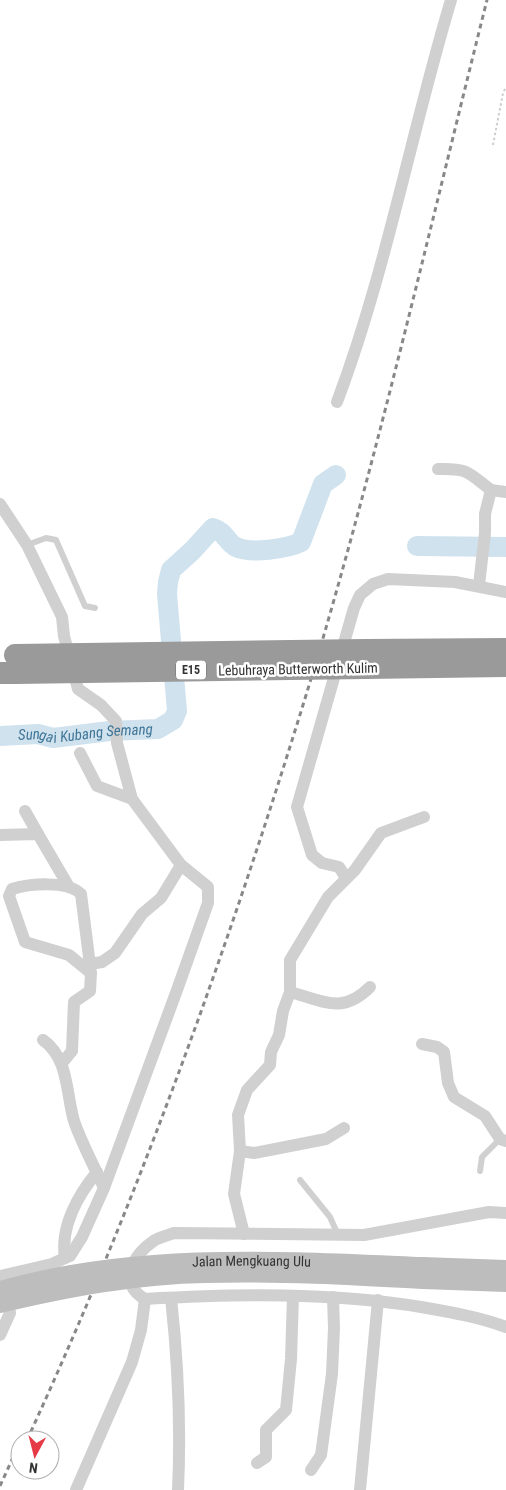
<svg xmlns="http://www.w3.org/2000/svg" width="506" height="1490" viewBox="0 0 506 1490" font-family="'Roboto Condensed',sans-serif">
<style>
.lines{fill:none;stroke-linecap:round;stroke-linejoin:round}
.river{stroke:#cfe2ee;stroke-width:20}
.path{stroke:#cdcdcd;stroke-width:2;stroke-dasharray:2.5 2.5;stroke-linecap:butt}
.service{stroke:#d0d0d0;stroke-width:6}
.minor{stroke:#d0d0d0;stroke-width:12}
.secondary{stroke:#bdbdbd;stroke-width:18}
.motorway{stroke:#9a9a9a;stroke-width:22}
.rail{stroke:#888;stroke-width:3;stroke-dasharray:5 4;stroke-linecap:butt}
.secondary-bridge{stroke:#bdbdbd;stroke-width:18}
.motorway-bridge{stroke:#9a9a9a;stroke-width:22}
.labels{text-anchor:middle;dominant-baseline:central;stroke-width:5;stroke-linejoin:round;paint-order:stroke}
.shield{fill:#fff;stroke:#707070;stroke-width:1}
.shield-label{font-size:12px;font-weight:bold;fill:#333}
.street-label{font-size:14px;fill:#333;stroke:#fff}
.water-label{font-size:15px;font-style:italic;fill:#3f7597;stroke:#fff}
</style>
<rect width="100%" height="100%" fill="#fff"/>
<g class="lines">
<g class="river">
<polyline points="417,546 506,547"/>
<path id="s1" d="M0 736 38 734 53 738 110 731 158 729 173 720 177 711 167 594 168 582 171 570 192 551 213 528C226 532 226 542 236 547 250 554 287 549 301 542L323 484 336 475"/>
</g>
<polyline class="path" points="493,145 503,93 506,87"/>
<g class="service">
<polyline points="27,545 46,538 56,540 85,606 95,608"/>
<polyline points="480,1171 482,1157 500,1139"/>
<polyline points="300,1180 330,1217 338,1235"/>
</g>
<g class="minor">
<path d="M337 402C386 272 411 133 451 0"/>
<path d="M438 469C469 468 468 473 491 490L485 514V533L479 585"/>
<polyline points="491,490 506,492"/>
<polyline points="0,504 27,545 62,617 64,636 78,689 101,705 116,721 117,743 132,799 181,865 208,887 208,903 177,990 104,1188 82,1237 70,1256 65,1258 52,1264 1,1276"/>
<polyline points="80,753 97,786 132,799"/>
<polyline points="25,811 38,834"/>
<polyline points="0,835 38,834 69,887"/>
<polyline points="346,878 339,867 322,863 312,855 297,807 354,608 360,595 373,584 388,579 455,582 506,592"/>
<polyline points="90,964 102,962 115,953 142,914 161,898 181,865"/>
<path d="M290 992C324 1001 342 1015 370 987"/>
<path d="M43 1040C69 1058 66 1094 74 1121 82 1144 94 1166 104 1188"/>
<polyline points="422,1044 437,1047 444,1052 448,1083 454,1097 485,1116 500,1139 506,1141"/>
<path d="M62 1063 72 1051 74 1002 90 991 91 973 69 955 25 942 9 896 12 889C29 884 67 880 81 894L91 973"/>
<polyline points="240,1151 254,1153 326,1139 344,1128"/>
<path d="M506 1213 489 1212 364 1235 174 1233C168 1235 161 1237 155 1240 134 1254 116 1283 145 1299 237 1294 330 1292 421 1307 450 1312 479 1317 506 1327"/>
<polyline points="244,1234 234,1194 240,1151 238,1115 247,1090 270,1065 271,1052 279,1035 283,1011 290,992 290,960 328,897 355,870 381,833 424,817"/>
<path d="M65 1258C60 1227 78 1195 97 1172"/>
<path d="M171 1298C178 1362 181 1426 178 1490"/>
<polyline points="0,1335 10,1313 7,1295"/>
<polyline points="257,1463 266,1457 266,1430 286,1410 291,1359 293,1296"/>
<polyline points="311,1470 321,1455 332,1374 334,1328 333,1297"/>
<polyline points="76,1490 132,1362 141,1330 145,1299"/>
<polyline points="360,1490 378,1300"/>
</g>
<g class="secondary">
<polyline points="422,1266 506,1269"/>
<polyline points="423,1280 506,1283"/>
</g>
<g class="motorway">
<polyline points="366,650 506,649"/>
<polyline points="366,668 506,666"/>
<polyline points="0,673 16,673"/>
</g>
<g class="rail">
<path d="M27 1440C138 1199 229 946 307 692 376 464 429 231 487 0"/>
<polyline points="0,1486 20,1442"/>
</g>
<g class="secondary-bridge">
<path id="s2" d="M0 1290C138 1251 280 1260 422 1266"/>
<path d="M0 1304C68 1288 137 1275 206 1274 278 1272 351 1276 423 1280"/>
</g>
<g class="motorway-bridge">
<polyline points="15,655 366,650"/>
<polyline points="16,673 366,668"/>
</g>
</g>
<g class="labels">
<rect class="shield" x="176" y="660.5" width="30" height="19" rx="4"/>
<g class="shield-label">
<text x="191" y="670">E15</text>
</g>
<g class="street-label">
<text transform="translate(298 669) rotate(-1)">Lebuhraya Butterworth Kulim</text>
<text stroke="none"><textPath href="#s2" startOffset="254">Jalan Mengkuang Ulu</textPath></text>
</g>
<g class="water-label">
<text stroke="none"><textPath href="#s1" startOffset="86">Sungai Kubang Semang</textPath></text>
</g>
</g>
<g transform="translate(35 1455) rotate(187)"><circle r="24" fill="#ffffff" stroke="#adadad"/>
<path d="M0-4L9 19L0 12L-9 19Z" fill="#e63946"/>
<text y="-8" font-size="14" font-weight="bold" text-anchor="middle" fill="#333333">N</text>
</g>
</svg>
